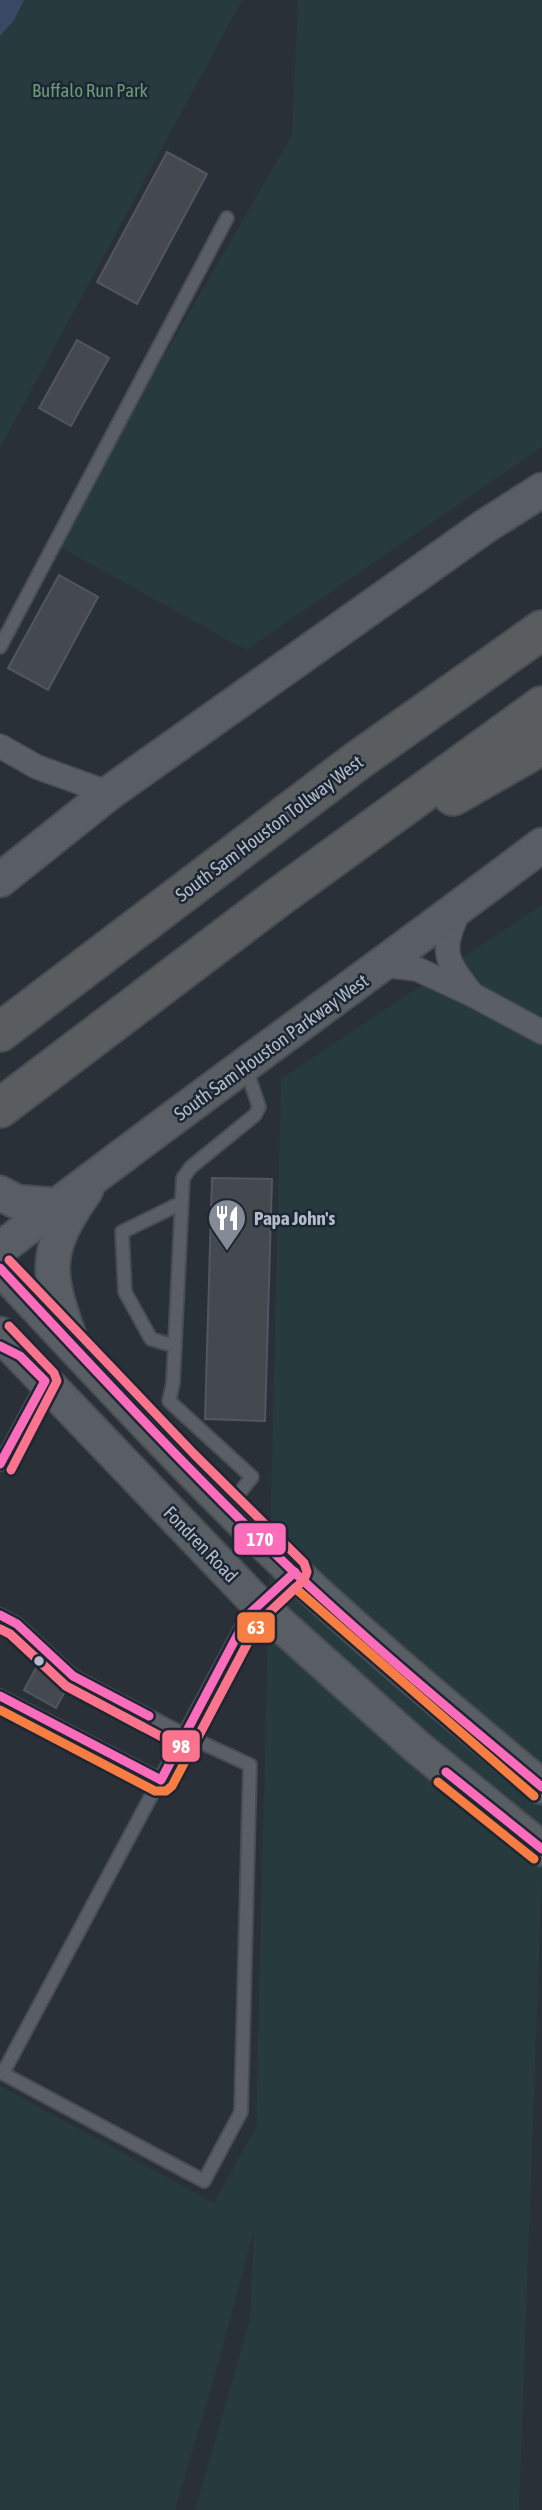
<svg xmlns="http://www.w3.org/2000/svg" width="542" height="2510" viewBox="0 0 542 2510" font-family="'Asap Condensed',sans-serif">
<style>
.green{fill:#273a3e}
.water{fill:#384963}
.building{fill:#444950;stroke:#52575f;stroke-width:2}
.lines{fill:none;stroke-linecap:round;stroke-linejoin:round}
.lane-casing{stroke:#484c53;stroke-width:16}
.street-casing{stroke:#484c53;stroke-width:26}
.secondary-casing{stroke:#484c53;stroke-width:37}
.highway-casing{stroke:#474c53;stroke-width:42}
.lane{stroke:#5a5e66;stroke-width:12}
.street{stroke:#5a5e66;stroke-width:23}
.secondary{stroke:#595d64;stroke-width:33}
.highway{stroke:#5a5d60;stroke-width:38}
.bus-1-casing{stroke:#1d2633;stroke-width:14}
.bus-2-casing{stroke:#1d2633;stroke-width:14}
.bus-3-casing{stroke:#1d2633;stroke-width:14}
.bus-1{stroke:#fb6dba;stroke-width:9}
.bus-2{stroke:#f77d43;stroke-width:9}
.bus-3{stroke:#fc738d;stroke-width:9}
.bus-dot{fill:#b4bcc9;stroke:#1d2633;stroke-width:2.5}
.labels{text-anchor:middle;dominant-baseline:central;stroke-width:5;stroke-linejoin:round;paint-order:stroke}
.park-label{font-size:19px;fill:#6b9a76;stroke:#1d2633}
.street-label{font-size:19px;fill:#b4bcc9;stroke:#1d2633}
.poi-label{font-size:19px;font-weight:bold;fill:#b4bcc9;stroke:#1d2633;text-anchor:start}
.line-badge{stroke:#1d2633;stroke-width:2.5}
.badge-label{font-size:19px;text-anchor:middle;font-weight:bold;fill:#fff}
</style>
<rect width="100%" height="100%" fill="#2a3038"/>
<g class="green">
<polygon points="0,0 242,0 0,448"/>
<polygon points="298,0 542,0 542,447 246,650 55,544 292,135"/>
<polygon points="542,905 542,1873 519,2510 195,2510 250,2320 254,2230 217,2368 175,2510 0,2510 0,2086 214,2203 256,2127 281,1079"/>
</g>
<polygon class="water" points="0,0 24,0 14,20 0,36"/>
<g class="building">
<polygon points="167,152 207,174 137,304 97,282"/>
<polygon points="77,340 109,358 71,426 39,408"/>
<polygon points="59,575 98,597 48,690 8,668"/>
<polygon points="212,1178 272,1179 265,1421 205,1419"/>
<polygon points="37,1666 69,1684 56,1708 24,1690"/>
</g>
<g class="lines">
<defs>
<g id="lane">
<polyline points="0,647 227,218"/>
<polyline points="175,1346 151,1339 125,1292 122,1232 181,1203"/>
<polyline points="0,1464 44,1382"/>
<polyline points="229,1506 252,1477 169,1401 173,1383 183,1178 191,1167 255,1115 259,1107 246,1068"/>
<polyline points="0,1615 17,1624 73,1676 185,1735 250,1765 241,2112 204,2181 0,2072"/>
<polyline points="0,1696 161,1780"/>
<polyline points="3,2073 248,1615 257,1607"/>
</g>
<g id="street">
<polyline points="0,746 37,767 109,793"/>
<path d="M460 908C441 951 443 957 471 993"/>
<polyline points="383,965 417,969 473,995 542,1032"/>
</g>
<g id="secondary">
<polyline points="0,880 109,793 484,527 542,490"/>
<polyline points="0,1193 17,1202 55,1205"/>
<path d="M0 1249C178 1111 362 981 542 845"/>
<path d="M0 1268C96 1371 192 1475 294 1572 374 1647 458 1716 542 1787"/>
<polyline points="0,1334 259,1605 416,1746 542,1849"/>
<path d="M69 1335C45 1269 45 1249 86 1190"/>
</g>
<g id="highway">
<polyline points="453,796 542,745"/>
<polyline points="0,1032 357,761 542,630"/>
<polyline points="0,1108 276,899 542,706"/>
</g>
</defs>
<use href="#lane" class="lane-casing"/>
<use href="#street" class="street-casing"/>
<use href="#secondary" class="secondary-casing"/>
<use href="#highway" class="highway-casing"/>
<use href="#lane" class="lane"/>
<use href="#street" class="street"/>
<use href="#secondary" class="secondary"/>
<use href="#highway" class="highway"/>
<defs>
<g id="bus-1">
<path d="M0 1268C96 1371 192 1475 294 1572 374 1647 458 1717 542 1787"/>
<polyline points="0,1346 20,1356 45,1381 0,1464"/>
<polyline points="0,1615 17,1624 73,1676 149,1716"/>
<polyline points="0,1696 161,1780 248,1615 295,1572"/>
<polyline points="446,1772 542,1849"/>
</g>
<g id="bus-2">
<polyline points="0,1629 10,1634 66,1686 143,1727"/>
<polyline points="0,1710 155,1791 166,1791 172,1786 258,1623 295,1588 534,1796"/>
<polyline points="438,1782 534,1859"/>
</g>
<g id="bus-3">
<polyline points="9,1326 54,1373 57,1381 11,1470"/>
<polyline points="0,1629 10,1634 66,1686 179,1746 187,1747 196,1741 258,1623 304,1580 307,1572 304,1563 194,1454 9,1260"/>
</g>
</defs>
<use href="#bus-1" class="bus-1-casing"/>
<use href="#bus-2" class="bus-2-casing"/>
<use href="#bus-3" class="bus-3-casing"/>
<use href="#bus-1" class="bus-1"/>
<use href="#bus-2" class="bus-2"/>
<use href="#bus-3" class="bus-3"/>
</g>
<defs>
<symbol id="restaurant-pin" viewBox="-11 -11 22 30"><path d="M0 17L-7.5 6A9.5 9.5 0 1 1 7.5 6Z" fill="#848b96" stroke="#1d2633"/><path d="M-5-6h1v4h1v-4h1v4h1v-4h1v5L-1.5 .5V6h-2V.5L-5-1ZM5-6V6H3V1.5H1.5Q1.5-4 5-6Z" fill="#fff"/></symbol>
</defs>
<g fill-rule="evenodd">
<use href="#restaurant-pin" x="205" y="1196" width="44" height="60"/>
</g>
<circle class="bus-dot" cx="39" cy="1661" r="6"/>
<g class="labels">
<g class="park-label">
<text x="90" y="90">Buffalo Run Park</text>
</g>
<g class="street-label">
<text transform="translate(269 828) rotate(-37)">South Sam Houston Tollway West</text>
<text transform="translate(271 1047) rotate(-36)">South Sam Houston Parkway West</text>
<text transform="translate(201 1544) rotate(46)">Fondren Road</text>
</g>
<g class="poi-label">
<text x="254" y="1218">Papa John's</text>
</g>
</g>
<g class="line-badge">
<rect x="233" y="1522" width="54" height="34" rx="7" fill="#fb6dba"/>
<rect x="236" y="1611" width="40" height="33" rx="7" fill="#f77d43"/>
<rect x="161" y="1729" width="40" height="34" rx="7" fill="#fc738d"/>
</g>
<g class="badge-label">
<text x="260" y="1546">170</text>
<text x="256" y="1634">63</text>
<text x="181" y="1753">98</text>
</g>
</svg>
